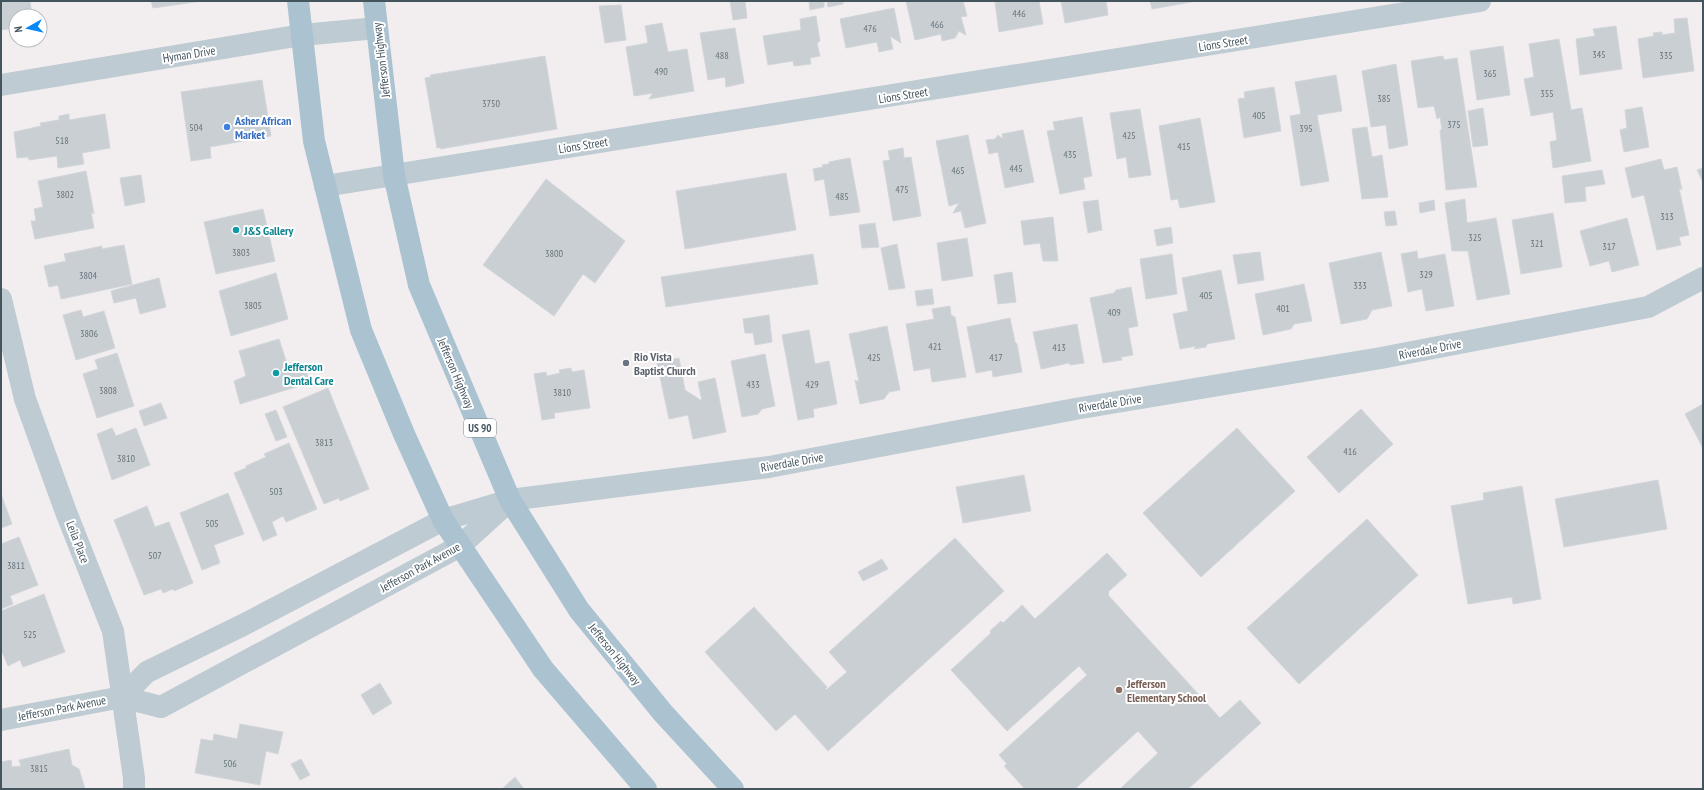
<svg xmlns="http://www.w3.org/2000/svg" width="1704" height="790" viewBox="0 0 1704 790" font-family="'PT Sans Narrow',sans-serif">
<style>
.building{fill:#cacfd4;stroke:#d2d6db}
.lines{fill:none;stroke-linecap:round;stroke-linejoin:round}
.minor{stroke:#becbd2;stroke-width:22}
.major{stroke:#abc2d1;stroke-width:22}
.shop-dot{fill:#3f7fe0;stroke:#fff;stroke-width:1.5}
.culture-dot{fill:#0f9aa8;stroke:#fff;stroke-width:1.5}
.worship-dot{fill:#6b7280;stroke:#fff;stroke-width:1.5}
.education-dot{fill:#8d6e63;stroke:#fff;stroke-width:1.5}
.labels{text-anchor:middle;dominant-baseline:central;stroke-width:4;stroke-linejoin:round;paint-order:stroke}
.number-label{font-size:10px;fill:#66747c}
.shield{fill:#fff;stroke:#7d888e;stroke-width:1}
.shield-label{font-size:11px;font-weight:bold;fill:#45555e}
.street-label{font-size:12px;fill:#45555e;stroke:#fff}
.shop-label{font-size:12px;font-weight:bold;fill:#366cbe;stroke:#fff;text-anchor:start}
.culture-label{font-size:12px;font-weight:bold;fill:#0d838f;stroke:#fff;text-anchor:start}
.worship-label{font-size:12px;font-weight:bold;fill:#5b616d;stroke:#fff;text-anchor:start}
.education-label{font-size:12px;font-weight:bold;fill:#785e54;stroke:#fff;text-anchor:start}
</style>
<rect width="100%" height="100%" fill="#f2eeef"/>
<g class="building">
<polygon points="1,1 30,1 32,16 16,16 16,28 1,30"/>
<polygon points="151,1 202,1 153,8"/>
<polygon points="730,1 745,1 747,18 733,20"/>
<polygon points="809,1 824,1 824,7 810,10"/>
<polygon points="827,1 843,1 843,4 828,7"/>
<polygon points="906,1 963,1 967,16 961,17 966,35 959,31 955,38 942,41 941,34 915,40"/>
<polygon points="1004,1 1039,1 1043,24 999,32 995,2"/>
<polygon points="1061,1 1106,1 1108,15 1065,23"/>
<polygon points="1150,1 1197,1 1152,9"/>
<polygon points="621,5 626,40 605,43 599,6"/>
<polygon points="894,8 901,43 890,36 893,49 879,52 877,42 846,48 840,19"/>
<polygon points="816,16 820,41 817,43 820,56 810,58 811,64 794,66 793,61 768,65 763,36 801,30 800,19"/>
<polygon points="1687,18 1694,71 1643,78 1638,39 1654,36 1653,33 1662,32 1662,35 1675,33 1674,19"/>
<polygon points="662,23 668,52 687,49 694,91 649,99 653,93 634,96 626,47 648,43 645,26"/>
<polygon points="1616,26 1622,69 1580,75 1576,39 1595,36 1593,29"/>
<polygon points="735,28 744,83 726,87 725,77 708,80 700,33"/>
<polygon points="1559,39 1571,110 1582,108 1591,161 1553,168 1550,142 1557,140 1553,112 1531,116 1524,79 1534,77 1529,44"/>
<polygon points="1503,46 1510,95 1477,100 1470,51"/>
<polygon points="545,56 557,129 440,149 441,147 437,148 425,78 431,77 430,75"/>
<polygon points="1443,56 1444,60 1457,58 1477,187 1446,190 1440,130 1442,130 1440,117 1437,119 1434,106 1418,108 1411,61"/>
<polygon points="1396,64 1408,145 1389,149 1386,125 1371,127 1362,71"/>
<polygon points="1336,75 1342,111 1317,115 1329,181 1301,186 1290,116 1301,114 1295,82"/>
<polygon points="262,80 271,136 210,147 211,158 191,161 181,92"/>
<polygon points="1274,87 1281,131 1244,138 1238,99 1245,98 1244,92"/>
<polygon points="1642,107 1649,147 1624,152 1620,130 1627,128 1625,110"/>
<polygon points="1483,108 1488,145 1473,147 1468,111"/>
<polygon points="1140,109 1151,175 1129,178 1126,157 1117,159 1110,113"/>
<polygon points="69,114 69,120 105,114 110,148 82,153 84,164 58,168 57,156 29,160 28,157 17,158 14,132 41,126 40,123 59,120 59,116"/>
<polygon points="1082,117 1092,176 1083,178 1085,189 1060,194 1047,131 1055,130 1053,122"/>
<polygon points="1200,118 1215,202 1180,208 1178,199 1171,200 1159,126"/>
<polygon points="1367,127 1372,157 1382,155 1388,197 1362,199 1352,129"/>
<polygon points="1023,130 1034,182 1005,188 998,152 989,154 986,140 995,139 998,135 1003,139 1002,134"/>
<polygon points="968,135 986,223 965,228 961,211 953,213 959,203 949,206 936,141"/>
<polygon points="903,148 904,158 911,157 921,216 893,221 883,161 890,160 888,151"/>
<polygon points="850,158 860,212 830,216 824,179 815,181 813,169 823,167 822,165 829,164 829,162"/>
<polygon points="1661,159 1664,170 1677,167 1682,190 1679,188 1689,235 1679,237 1681,245 1657,250 1644,195 1632,198 1625,168"/>
<polygon points="1703,168 1703,182 1697,170"/>
<polygon points="1602,170 1605,184 1585,187 1586,201 1565,203 1562,176"/>
<polygon points="86,171 94,214 91,212 94,228 35,239 31,221 36,221 34,209 43,207 38,181"/>
<polygon points="786,173 796,230 685,249 676,191"/>
<polygon points="141,175 145,202 125,206 120,178"/>
<polygon points="546,179 625,241 595,283 583,274 554,316 483,265"/>
<polygon points="1465,199 1467,223 1496,218 1510,294 1477,300 1468,251 1452,251 1445,203"/>
<polygon points="1098,200 1102,230 1088,233 1083,202"/>
<polygon points="1434,200 1435,210 1420,213 1419,203"/>
<polygon points="263,209 275,261 216,274 204,222"/>
<polygon points="1395,211 1397,225 1386,226 1384,212"/>
<polygon points="1553,213 1562,267 1521,274 1512,220"/>
<polygon points="1053,217 1058,261 1043,261 1040,243 1024,245 1021,221"/>
<polygon points="1627,218 1639,265 1612,272 1609,261 1590,266 1580,231"/>
<polygon points="875,223 879,247 862,248 859,225"/>
<polygon points="1171,227 1173,243 1157,246 1154,230"/>
<polygon points="967,238 973,276 942,281 937,243"/>
<polygon points="897,244 905,288 889,290 881,248"/>
<polygon points="124,245 132,284 61,299 58,285 49,287 44,266 66,261 64,254 102,246 102,249"/>
<polygon points="1417,251 1418,259 1445,254 1454,306 1426,311 1422,289 1408,292 1401,254"/>
<polygon points="1260,252 1264,280 1238,284 1233,255"/>
<polygon points="1381,252 1392,306 1372,310 1367,319 1341,324 1329,263"/>
<polygon points="813,254 818,284 666,307 661,277"/>
<polygon points="1172,254 1177,294 1146,299 1140,259"/>
<polygon points="1221,270 1235,339 1207,344 1206,347 1194,349 1196,346 1180,349 1173,314 1188,311 1182,278"/>
<polygon points="1012,272 1016,302 998,304 994,275"/>
<polygon points="276,273 288,319 231,336 219,291"/>
<polygon points="159,278 166,307 140,314 136,298 114,303 111,291"/>
<polygon points="1304,284 1312,321 1294,324 1291,329 1263,335 1255,294"/>
<polygon points="1131,287 1138,326 1128,328 1133,355 1121,357 1122,360 1103,363 1090,298 1114,293 1116,290"/>
<polygon points="932,289 934,304 917,306 915,291"/>
<polygon points="950,306 951,315 955,317 966,377 932,382 930,368 914,371 906,324 934,319 932,309"/>
<polygon points="81,310 83,317 104,311 115,348 76,360 63,315"/>
<polygon points="769,315 772,342 755,345 753,333 745,333 743,319"/>
<polygon points="1010,318 1015,342 1017,344 1022,372 993,377 992,370 976,373 967,327"/>
<polygon points="1077,324 1084,363 1070,365 1069,363 1041,369 1033,332"/>
<polygon points="887,326 900,390 889,392 884,399 860,404 855,380 859,382 849,334"/>
<polygon points="809,330 815,364 829,361 837,404 813,409 814,417 798,420 782,335"/>
<polygon points="279,339 289,370 305,365 309,383 240,404 234,381 246,376 239,351"/>
<polygon points="117,353 134,406 97,418 83,374 98,369 95,360"/>
<polygon points="765,354 775,406 762,409 758,414 742,417 731,361"/>
<polygon points="679,358 685,390 702,401 698,382 715,378 726,432 693,439 688,415 669,419 657,363"/>
<polygon points="571,368 572,372 584,370 590,408 554,413 555,418 542,420 534,374 546,372 547,376 560,373 559,370"/>
<polygon points="328,388 369,489 340,501 339,498 324,504 283,407"/>
<polygon points="161,403 167,418 144,426 139,411"/>
<polygon points="1703,404 1703,448 1685,414"/>
<polygon points="1361,409 1393,444 1339,493 1307,457"/>
<polygon points="276,410 287,437 276,441 265,414"/>
<polygon points="112,428 116,436 136,428 150,465 112,480 97,434"/>
<polygon points="1237,428 1295,491 1201,577 1143,513"/>
<polygon points="289,443 317,509 286,522 283,516 272,522 277,535 263,541 234,473 246,468 246,466 266,457 264,454"/>
<polygon points="1024,475 1031,511 963,523 956,487"/>
<polygon points="1658,480 1667,529 1564,547 1555,499"/>
<polygon points="1522,486 1541,599 1513,604 1512,597 1468,604 1451,506 1484,500 1483,493"/>
<polygon points="228,493 244,534 214,545 220,563 202,570 180,513"/>
<polygon points="1,494 12,524 1,528"/>
<polygon points="147,506 155,527 169,522 193,583 174,591 173,589 163,593 161,589 144,595 114,520"/>
<polygon points="1367,519 1418,575 1299,684 1247,628"/>
<polygon points="19,537 38,585 10,596 13,604 1,609 1,544"/>
<polygon points="955,538 1004,591 828,751 795,714 776,731 705,652 754,607 827,687 825,689 826,690 847,672 829,652"/>
<polygon points="1107,553 1127,575 1108,592 1109,594 1108,595 1220,718 1240,700 1261,723 1188,789 1120,789 1158,753 1138,731 1075,789 1025,789 1004,766 1007,764 999,755 1087,675 1079,666 1007,731 951,670 991,633 990,631 1001,621 1003,623 1022,605 1035,619"/>
<polygon points="882,559 888,569 863,581 858,572"/>
<polygon points="44,594 65,652 23,667 20,660 8,666 1,649 1,611"/>
<polygon points="380,683 392,703 373,715 361,695"/>
<polygon points="240,724 283,732 278,754 266,751 260,785 195,773 201,739 213,741 214,734 237,739"/>
<polygon points="69,749 72,765 79,769 85,789 1,789 1,762 11,760 12,767 21,766 19,760"/>
<polygon points="301,759 310,775 300,780 291,764"/>
<polygon points="515,777 524,789 502,789"/>
</g>
<g class="lines">
<g class="minor">
<polyline points="1,85 302,35 377,28"/>
<polyline points="325,186 1480,1"/>
<polyline points="1,299 25,399 66,512 113,631 134,778 134,789"/>
<polyline points="122,697 147,672 245,624 443,520 510,500 769,467 1075,409 1381,358 1648,307 1703,278"/>
<polyline points="1,720 122,697 161,707 460,546 506,504"/>
</g>
<g class="major">
<polyline points="298,1 314,141 361,330 404,434 443,520 543,669 646,789"/>
<polyline points="374,1 394,175 419,285 510,500 579,610 663,713 733,789"/>
</g>
</g>
<circle class="shop-dot" cx="227" cy="127" r="4"/>
<g class="culture-dot">
<circle cx="236" cy="230" r="4"/>
<circle cx="276" cy="373" r="4"/>
</g>
<circle class="worship-dot" cx="626" cy="363" r="4"/>
<circle class="education-dot" cx="1119" cy="690" r="4"/>
<g class="labels">
<g class="number-label">
<text x="1019" y="13">446</text>
<text x="937" y="24">466</text>
<text x="870" y="28">476</text>
<text x="1599" y="54">345</text>
<text x="722" y="55">488</text>
<text x="1666" y="55">335</text>
<text x="661" y="71">490</text>
<text x="1490" y="73">365</text>
<text x="1547" y="93">355</text>
<text x="1384" y="98">385</text>
<text x="491" y="103">3750</text>
<text x="1259" y="115">405</text>
<text x="1454" y="124">375</text>
<text x="196" y="127">504</text>
<text x="1306" y="128">395</text>
<text x="1129" y="135">425</text>
<text x="62" y="140">518</text>
<text x="1184" y="146">415</text>
<text x="1070" y="154">435</text>
<text x="1016" y="168">445</text>
<text x="958" y="170">465</text>
<text x="902" y="189">475</text>
<text x="65" y="194">3802</text>
<text x="842" y="196">485</text>
<text x="1667" y="216">313</text>
<text x="1475" y="237">325</text>
<text x="1537" y="243">321</text>
<text x="1609" y="246">317</text>
<text x="241" y="252">3803</text>
<text x="554" y="253">3800</text>
<text x="1426" y="274">329</text>
<text x="88" y="275">3804</text>
<text x="1360" y="285">333</text>
<text x="1206" y="295">405</text>
<text x="253" y="305">3805</text>
<text x="1283" y="308">401</text>
<text x="1114" y="312">409</text>
<text x="89" y="333">3806</text>
<text x="935" y="346">421</text>
<text x="1059" y="347">413</text>
<text x="874" y="357">425</text>
<text x="996" y="357">417</text>
<text x="753" y="384">433</text>
<text x="812" y="384">429</text>
<text x="108" y="390">3808</text>
<text x="562" y="392">3810</text>
<text x="324" y="442">3813</text>
<text x="1350" y="451">416</text>
<text x="126" y="458">3810</text>
<text x="276" y="491">503</text>
<text x="212" y="523">505</text>
<text x="155" y="555">507</text>
<text x="16" y="565">3811</text>
<text x="30" y="634">525</text>
<text x="230" y="763">506</text>
<text x="39" y="768">3815</text>
</g>
<rect class="shield" x="464" y="419" width="32" height="18" rx="3"/>
<g class="shield-label">
<text x="480" y="428">US 90</text>
</g>
<g class="street-label">
<text transform="translate(1223 43) rotate(-9)">Lions Street</text>
<text transform="translate(189 54) rotate(-9)">Hyman Drive</text>
<text transform="translate(381 60) rotate(-97)">Jefferson Highway</text>
<text transform="translate(903 95) rotate(-9)">Lions Street</text>
<text transform="translate(583 145) rotate(-9)">Lions Street</text>
<text transform="translate(1430 349) rotate(-11)">Riverdale Drive</text>
<text transform="translate(456 373) rotate(67)">Jefferson Highway</text>
<text transform="translate(1110 403) rotate(-9)">Riverdale Drive</text>
<text transform="translate(792 462) rotate(-10)">Riverdale Drive</text>
<text transform="translate(78 542) rotate(69)">Leila Place</text>
<text transform="translate(420 567) rotate(-29)">Jefferson Park Avenue</text>
<text transform="translate(615 654) rotate(51)">Jefferson Highway</text>
<text transform="translate(62 708) rotate(-11)">Jefferson Park Avenue</text>
</g>
<g class="shop-label">
<text x="235" y="120">Asher African<tspan x="235" dy="14">Market</tspan></text>
</g>
<g class="culture-label">
<text x="244" y="230">J&amp;S Gallery</text>
<text x="284" y="366">Jefferson<tspan x="284" dy="14">Dental Care</tspan></text>
</g>
<g class="worship-label">
<text x="634" y="356">Rio Vista<tspan x="634" dy="14">Baptist Church</tspan></text>
</g>
<g class="education-label">
<text x="1127" y="683">Jefferson<tspan x="1127" dy="14">Elementary School</tspan></text>
</g>
</g>
<rect width="1704" height="790" fill="none" stroke="#45555e" stroke-width="4"/>
<g transform="translate(28 28) rotate(262)"><circle r="19" fill="#ffffff" stroke="#b5bbbf"/>
<path d="M0-3L7 15L0 10L-7 15Z" fill="#0587f5"/>
<text y="-6" font-size="11" font-weight="bold" text-anchor="middle" fill="#45555e">N</text>
</g>
</svg>
